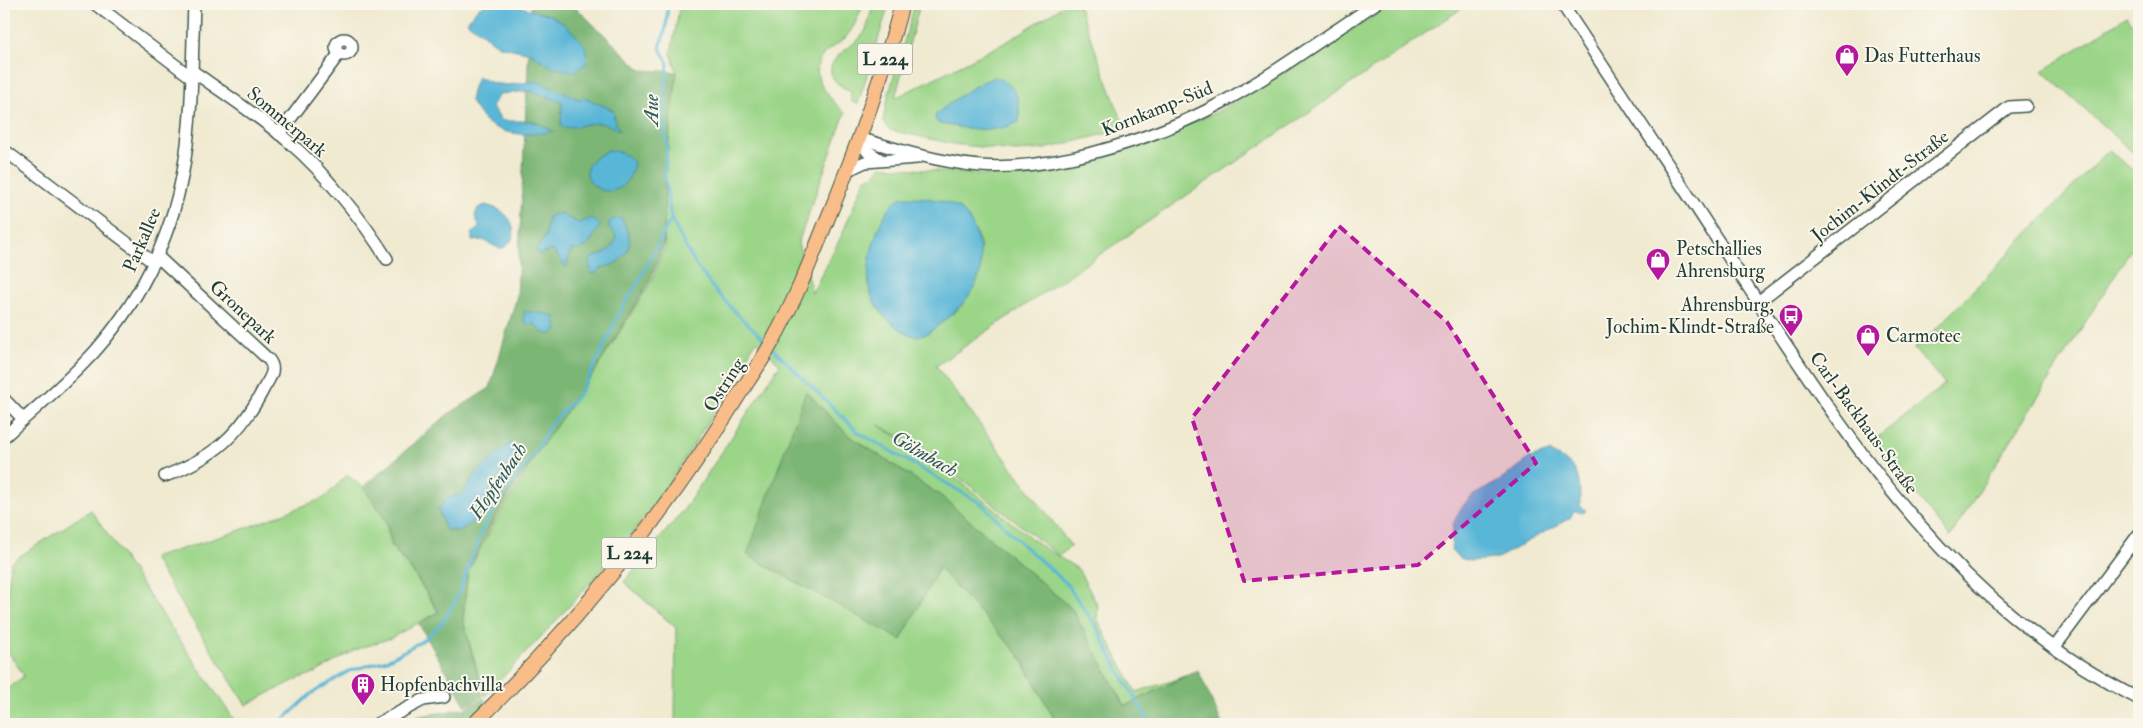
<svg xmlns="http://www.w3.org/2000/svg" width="2143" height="728" viewBox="0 0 2143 728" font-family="'IM FELL Double Pica',serif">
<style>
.green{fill:#9bd588;stroke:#5d895e;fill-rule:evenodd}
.forest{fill:#7cb674;stroke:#4e7a54}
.water{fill:#58b6d7;stroke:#3c7a86}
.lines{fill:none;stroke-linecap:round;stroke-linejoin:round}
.stream{stroke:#58b6d7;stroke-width:3}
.minor-casing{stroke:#3e574c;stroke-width:14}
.major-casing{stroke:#3e574c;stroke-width:16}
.minor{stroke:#fff;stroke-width:11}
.major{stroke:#f8bd89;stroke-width:14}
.marked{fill:#b5179e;fill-opacity:0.2;stroke:#b5179e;stroke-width:4;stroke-dasharray:10 6;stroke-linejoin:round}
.labels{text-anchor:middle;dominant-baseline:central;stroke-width:4;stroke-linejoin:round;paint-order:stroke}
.shield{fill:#fbf7ec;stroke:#61756b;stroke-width:1}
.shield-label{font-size:18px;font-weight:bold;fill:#1f3d34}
.poi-label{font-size:19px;fill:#1f3d34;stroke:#fbf7ec;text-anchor:start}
.street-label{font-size:19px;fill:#1f3d34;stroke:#fbf7ec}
.water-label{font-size:20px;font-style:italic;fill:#2d5b5d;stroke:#fbf7ec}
</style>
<rect width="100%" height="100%" fill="#fbf7ec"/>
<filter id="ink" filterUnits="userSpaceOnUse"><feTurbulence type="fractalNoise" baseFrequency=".02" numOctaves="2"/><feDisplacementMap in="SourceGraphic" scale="10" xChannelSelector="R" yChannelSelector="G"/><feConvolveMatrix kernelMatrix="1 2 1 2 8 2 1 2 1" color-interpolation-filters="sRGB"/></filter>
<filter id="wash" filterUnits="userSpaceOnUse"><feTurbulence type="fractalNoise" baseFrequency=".0096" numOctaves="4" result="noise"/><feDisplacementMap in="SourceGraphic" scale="20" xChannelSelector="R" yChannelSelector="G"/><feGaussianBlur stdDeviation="1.12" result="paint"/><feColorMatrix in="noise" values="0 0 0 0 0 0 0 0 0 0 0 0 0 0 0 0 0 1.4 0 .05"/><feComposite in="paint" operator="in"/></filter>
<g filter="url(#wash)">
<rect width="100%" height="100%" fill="#f0ead1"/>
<g class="green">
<path d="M680 4H863C859 16 854 28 845 38 839 44 829 48 824 54 805 75 831 99 845 113L798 243 812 293 841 237 865 179 877 173 880 166 984 175 1041 170 1130 148 1215 113 1258 88 1393 4H1468L936 366 1071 546 1059 556 925 450 878 425 927 455 1041 546 1078 569 1098 606 1097 619 1136 692 1172 681 1198 670 1125 706 1072 609 941 496 848 435 806 392 939 568 1020 656 1057 724H675L676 628 624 582 685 508 780 364 756 341C715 412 673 483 621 547 578 599 531 647 485 696L463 621 468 572 490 531 538 451 597 368 652 280 665 247 664 231 665 174 677 72 671 53ZM917 197 950 204 961 210 976 233 981 247 962 306 927 334 895 325 884 317 870 259 874 247Z"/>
<path d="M873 4H889L858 104 851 101V91C833 84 822 70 840 54 848 47 858 42 864 33 869 26 870 13 873 4Z"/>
<polygon points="915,4 920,4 895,98 1008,41 1066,4 1078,4 1125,129 1045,149 1016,151 953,144 890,130 883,121 888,97"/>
<polygon points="2127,16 2139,32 2139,158 2043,71"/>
<polygon points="2108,150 2139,175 2139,237 1950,537 1873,441 1945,384 1914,348 1937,328"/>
<polygon points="347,475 363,487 385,519 392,547 413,573 438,612 391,638 355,650 315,673 297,679 246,705 153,558 238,531 324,498"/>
<polygon points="91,510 237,724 4,724 4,692 24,676 4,645 4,622 11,562"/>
</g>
<g class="forest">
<polygon points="531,4 572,4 641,70 677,72 665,173 664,244 650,280 597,368 518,480 488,531 467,572 463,620 483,696 466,706 419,624 439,612 415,574 392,546 385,519 363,487 447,415 490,388 517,296"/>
<polygon points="806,391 848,435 941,496 1072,609 1125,706 1198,670 1222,724 1057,724 1020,656 939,568 901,640 747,555"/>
<polygon points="484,698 492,724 402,724 415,717 466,708"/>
</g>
<g class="water">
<polygon points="485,4 516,4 530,10 551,15 565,24 585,45 588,62 574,72 552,67 530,53 499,46 467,22 478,8"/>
<path d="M478 77 493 83 507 85 537 81 581 100 584 97 613 110 615 122 620 131C596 115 587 129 561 127L562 102 531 91 499 94 492 107 502 121H532L554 131C531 136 503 137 484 120 479 115 475 107 470 101L473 87Z"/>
<path d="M995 77C1018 85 1020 100 1019 122 994 135 966 128 939 124L935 119 936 114C955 99 972 85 995 77Z"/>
<path d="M608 150C619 151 627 154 634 163 624 212 576 187 589 164 593 157 602 154 608 150Z"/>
<path d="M901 197C919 197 945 198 960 209 976 221 985 257 979 276 973 295 960 307 945 320 926 336 917 343 896 326 884 316 876 309 871 294 862 269 878 210 901 197Z"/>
<path d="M485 205C493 207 502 210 507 216 518 229 515 244 500 249L483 240 472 241V233L478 229 479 226 475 216 478 208Z"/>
<path d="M559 213 579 223 592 218 601 226C588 238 595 250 571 250L566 267 552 250 538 255 536 250 545 237 548 217Z"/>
<path d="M622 218C624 224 628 231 629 237 632 252 617 267 603 267L595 274 591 273 589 264 591 258C605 253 614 251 616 235L609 228V222L613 219Z"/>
<polygon points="524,311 547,314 555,317 557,330 550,335 541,332 535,324 527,325 524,320"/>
<polygon points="511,442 518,452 495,481 472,523 459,531 446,530 438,509 446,499 463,493 475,475"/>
<path d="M1549 452C1579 466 1580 473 1580 506L1586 510 1584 513 1574 511 1570 518 1496 559 1470 561 1460 558 1451 551 1453 524 1461 508 1472 496 1501 480 1530 458Z"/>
</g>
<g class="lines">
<g class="stream">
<polyline points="668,4 666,28 660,48 668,63 663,117 667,144 665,175 671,219 695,264 713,288 736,313 767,342"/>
<polyline points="773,349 858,432 982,504 1026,548 1065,582 1095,624 1117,667 1150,724"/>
<polyline points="279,724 311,694 349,671 387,660 406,650 425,639 443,622 458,595 482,530 495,506 536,452 550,425 579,394 596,363 623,306 638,283 671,219"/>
</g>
</g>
</g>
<g filter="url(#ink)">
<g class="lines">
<defs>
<g id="minor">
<polyline points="95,4 191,77"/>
<path d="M1562 4C1622 95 1682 185 1741 276 1851 444 1954 606 2139 699"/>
<circle cx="344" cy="47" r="8"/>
<path d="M191 70C224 93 259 116 289 142 324 172 363 220 387 259"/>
<polyline points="279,134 339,54"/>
<path d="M859 138C899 150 938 162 980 166 1020 169 1058 162 1096 152 1140 140 1183 124 1223 102 1276 73 1325 37 1375 4"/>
<polyline points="859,138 867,151 881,160"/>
<polyline points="4,150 154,263"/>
<polyline points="848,170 865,162 917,158"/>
<path d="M157 256 269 360C277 370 269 379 264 388 240 435 214 457 165 476"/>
<polyline points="1758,302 2009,107 2026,106"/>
<polyline points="4,399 23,419"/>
<path d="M4 437C35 408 69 381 97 349 144 295 175 229 185 159 193 108 192 55 194 4"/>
<polyline points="2054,648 2139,534"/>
<polyline points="377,724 423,700 444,697"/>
</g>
<path id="major" d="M474 724C575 626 664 516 738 396 750 378 762 361 772 342 793 305 809 265 825 225 855 153 882 79 902 4"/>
</defs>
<use href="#minor" class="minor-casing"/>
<use href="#major" class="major-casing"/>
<use href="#minor" class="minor"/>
<use href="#major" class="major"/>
</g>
</g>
<path class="marked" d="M1339 226 1447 322 1536 463 1418 565 1244 581 1192 418Z"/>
<defs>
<symbol id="shop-pin" viewBox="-11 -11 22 30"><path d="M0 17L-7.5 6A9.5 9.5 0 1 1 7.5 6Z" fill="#b5179e" stroke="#fbf7ec"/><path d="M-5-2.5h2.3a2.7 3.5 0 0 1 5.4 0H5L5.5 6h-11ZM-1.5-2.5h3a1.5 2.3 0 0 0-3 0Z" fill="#fff"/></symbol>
<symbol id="bus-pin" viewBox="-11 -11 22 30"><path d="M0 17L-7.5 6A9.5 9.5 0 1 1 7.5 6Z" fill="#b5179e" stroke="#fbf7ec"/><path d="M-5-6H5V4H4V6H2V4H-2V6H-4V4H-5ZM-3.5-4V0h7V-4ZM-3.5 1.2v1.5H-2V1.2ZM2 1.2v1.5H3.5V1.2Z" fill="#fff"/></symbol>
<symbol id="building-pin" viewBox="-11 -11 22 30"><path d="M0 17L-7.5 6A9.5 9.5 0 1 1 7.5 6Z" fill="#b5179e" stroke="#fbf7ec"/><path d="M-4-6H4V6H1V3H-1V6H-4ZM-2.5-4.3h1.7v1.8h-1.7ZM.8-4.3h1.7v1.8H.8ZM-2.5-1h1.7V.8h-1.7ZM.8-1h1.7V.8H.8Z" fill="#fff"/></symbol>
</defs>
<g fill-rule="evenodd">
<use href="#shop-pin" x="1833" y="42" width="28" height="38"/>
<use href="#shop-pin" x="1644" y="246" width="28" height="38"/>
<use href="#bus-pin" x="1777" y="302" width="28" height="38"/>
<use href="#shop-pin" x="1854" y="322" width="28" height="38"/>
<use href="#building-pin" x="349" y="671" width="28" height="38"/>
</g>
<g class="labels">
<g class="shield">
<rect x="857.5" y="43.5" width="55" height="31" rx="4"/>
<rect x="601.5" y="537.5" width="55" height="31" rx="4"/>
</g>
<g class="shield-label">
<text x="885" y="59">L 224</text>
<text x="629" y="553">L 224</text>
</g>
<g class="poi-label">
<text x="1864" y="56">Das Futterhaus</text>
<text x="1676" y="249">Petschallies<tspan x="1676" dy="22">Ahrensburg</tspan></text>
<text x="1774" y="305" text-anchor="end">Ahrensburg,<tspan x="1774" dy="22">Jochim-Klindt-Straße</tspan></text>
<text x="1886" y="336">Carmotec</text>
<text x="380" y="685">Hopfenbachvilla</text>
</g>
<g class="street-label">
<text transform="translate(1157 109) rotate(-22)">Kornkamp-Süd</text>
<text transform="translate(287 122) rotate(40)">Sommerpark</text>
<text transform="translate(1880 186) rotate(-38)">Jochim-Klindt-Straße</text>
<text transform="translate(142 240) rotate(-67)">Parkallee</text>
<text transform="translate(243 312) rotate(43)">Gronepark</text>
<text transform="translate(724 385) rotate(-58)">Ostring</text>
<text transform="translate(1864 423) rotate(54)">Carl-Backhaus-Straße</text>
</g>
<g class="water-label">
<text transform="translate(651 110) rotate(-90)">Aue</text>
<text transform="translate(925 454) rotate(30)">Gölmbach</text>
<text transform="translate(498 481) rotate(-56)">Hopfenbach</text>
</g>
</g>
<rect width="2143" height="728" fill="none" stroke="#fbf7ec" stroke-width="20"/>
</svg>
